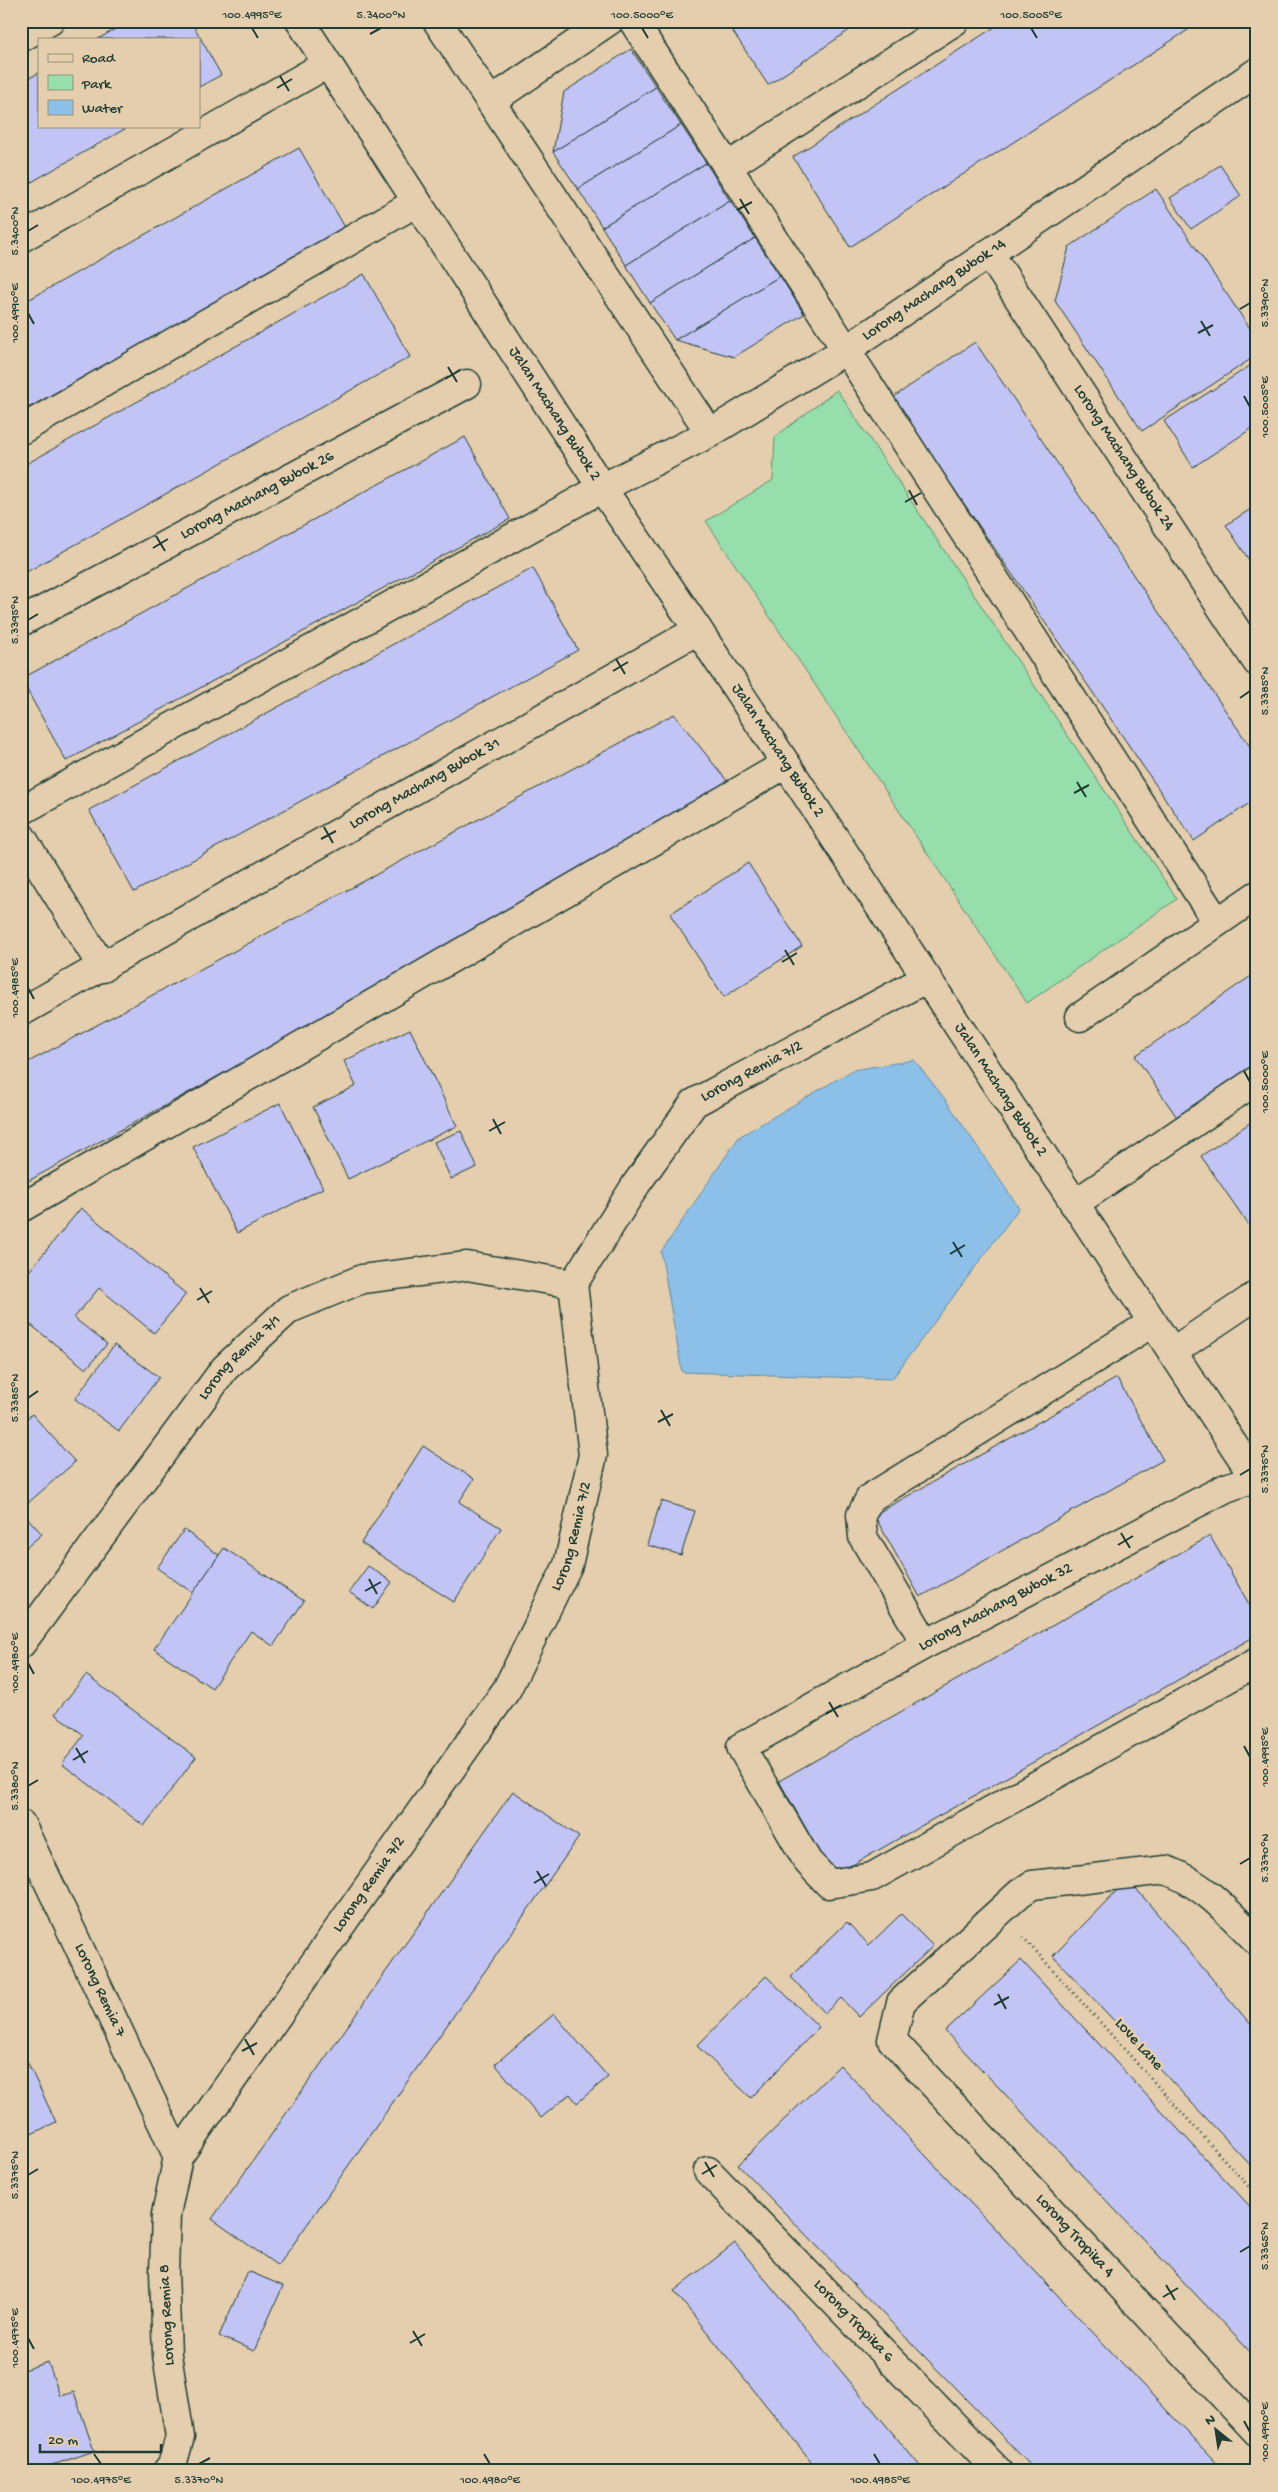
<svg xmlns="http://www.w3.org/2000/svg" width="1278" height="2492" viewBox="0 0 1278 2492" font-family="'Gochi Hand',sans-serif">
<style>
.green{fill:#96deac;stroke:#5a8e70}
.water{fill:#8cc0e9;stroke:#608ca1}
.building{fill:#c3c4f6;stroke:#1f3d34}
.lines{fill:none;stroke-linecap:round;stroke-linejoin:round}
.minor-casing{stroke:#1f3d34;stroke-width:31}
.path{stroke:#1f3d34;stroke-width:3;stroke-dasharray:1 4;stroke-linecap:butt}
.minor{stroke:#e4cead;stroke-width:28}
.ticks{fill:none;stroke:#1f3d34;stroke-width:2}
.labels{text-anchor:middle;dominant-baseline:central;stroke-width:5;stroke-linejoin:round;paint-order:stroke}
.street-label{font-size:16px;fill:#1f3d34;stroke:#e4cead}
.neatline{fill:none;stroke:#1f3d34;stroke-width:2}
.ticks-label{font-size:12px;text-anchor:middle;fill:#1f3d34}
</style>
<rect width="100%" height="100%" fill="#e4cead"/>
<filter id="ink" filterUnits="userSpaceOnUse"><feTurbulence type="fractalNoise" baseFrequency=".02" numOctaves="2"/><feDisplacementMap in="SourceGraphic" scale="10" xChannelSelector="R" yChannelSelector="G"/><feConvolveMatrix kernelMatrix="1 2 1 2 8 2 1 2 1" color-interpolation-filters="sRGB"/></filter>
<g filter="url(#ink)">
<polygon class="green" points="837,390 1177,899 1027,1003 706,521 773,480 775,437"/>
<polygon class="water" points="914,1060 945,1099 1019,1208 892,1379 682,1372 661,1252 739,1137 853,1070"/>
<g class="building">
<polygon points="129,21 191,21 221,75 199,87 199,39 98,39"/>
<polygon points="726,21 863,21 768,85"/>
<polygon points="1004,21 1202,21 850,247 793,157"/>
<polygon points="631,49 656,87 553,152 564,92"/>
<polygon points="39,73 39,126 130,126 21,188 21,82"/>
<polygon points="656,87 681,125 578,189 553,152"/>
<polygon points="681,125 706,163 602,227 578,189"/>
<polygon points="299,148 346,229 21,412 21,304"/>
<polygon points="706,163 730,201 626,265 602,227"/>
<polygon points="1220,165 1241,196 1191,229 1170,198"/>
<polygon points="1156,189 1257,339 1257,355 1142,431 1055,301 1069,247"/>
<polygon points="730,201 755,238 650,303 626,265"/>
<polygon points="755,238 780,276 675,340 650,303"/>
<polygon points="364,274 410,357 21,575 21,467"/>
<polygon points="780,276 804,314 734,357 675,340"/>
<polygon points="975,342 1257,757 1257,798 1194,841 892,398"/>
<polygon points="1256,362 1257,425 1193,467 1164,421"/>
<polygon points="465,437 510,519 66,761 21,679"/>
<polygon points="1257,505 1257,572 1226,525"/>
<polygon points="533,568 578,650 134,892 89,810"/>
<polygon points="674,714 735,791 21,1185 21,1066"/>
<polygon points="748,863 802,946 724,997 670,914"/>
<polygon points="1257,972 1257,1075 1183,1126 1135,1056"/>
<polygon points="410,1029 457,1126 348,1179 313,1107 356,1086 344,1061"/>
<polygon points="280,1103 323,1188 237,1233 193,1147"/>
<polygon points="1257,1118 1257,1237 1201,1156"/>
<polygon points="461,1131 477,1167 451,1179 434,1142"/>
<polygon points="81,1208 186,1294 154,1333 99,1288 74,1318 107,1344 86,1369 21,1317 21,1281"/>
<polygon points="114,1345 159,1377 119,1431 75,1399"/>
<polygon points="1117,1378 1163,1460 920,1597 874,1515"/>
<polygon points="32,1414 75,1462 21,1509 21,1423"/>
<polygon points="423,1446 474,1479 459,1502 501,1528 454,1602 361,1543"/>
<polygon points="661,1501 695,1511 681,1555 647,1545"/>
<polygon points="21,1511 42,1534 21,1552"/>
<polygon points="184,1530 219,1555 193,1593 157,1568"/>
<polygon points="1210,1536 1257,1618 1257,1635 833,1876 779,1781"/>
<polygon points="224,1548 304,1601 273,1646 251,1631 212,1688 154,1649"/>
<polygon points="368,1566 392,1582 373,1609 349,1592"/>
<polygon points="86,1675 196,1757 144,1826 62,1764 84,1735 55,1714"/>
<polygon points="513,1791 579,1837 278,2266 212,2219"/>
<polygon points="1128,1879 1257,2032 1257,2172 1053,1956"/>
<polygon points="901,1914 933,1946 859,2017 841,1998 825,2013 791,1977 847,1922 869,1945"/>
<polygon points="1021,1960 1257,2214 1257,2359 945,2031"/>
<polygon points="766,1976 819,2027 751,2098 697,2046"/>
<polygon points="554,2014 608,2077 577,2103 570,2094 541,2118 495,2064"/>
<polygon points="21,2049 56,2122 21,2139"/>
<polygon points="840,2065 1224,2471 1036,2471 738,2165"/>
<polygon points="735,2243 924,2471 819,2471 674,2291"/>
<polygon points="248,2271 283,2286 254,2351 219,2336"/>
<polygon points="48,2362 60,2396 74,2392 94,2451 35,2471 21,2471 21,2371"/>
</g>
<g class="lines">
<defs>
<g id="minor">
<path id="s1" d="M300 21 602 488 698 630 1257 1481"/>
<polyline points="437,21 710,433"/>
<polyline points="633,21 1217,922"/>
<polyline points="21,38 50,21"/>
<polyline points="491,101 609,21"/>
<polyline points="727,167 955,21"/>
<polyline points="21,238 327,64"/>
<path id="s2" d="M989 253 1257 662"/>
<polyline points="21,430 417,202"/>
<path id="s3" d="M21 622 467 384"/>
<path id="s4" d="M21 811 602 488 710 433 846 350 1257 72"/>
<polyline points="21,836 103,968"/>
<path id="s5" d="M21 1012 698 630"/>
<polyline points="1080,1017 1257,895"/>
<polyline points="1074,1204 1257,1080"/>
<polyline points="21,1208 786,764"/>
<polyline points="1172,1352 1257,1295"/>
<polyline points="1257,1477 1226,1488 926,1644 741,1747 808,1862 829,1884 872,1877 1257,1662"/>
<path id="s6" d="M21 1644 225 1368 289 1309 362 1279 467 1266 573 1284"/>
<polyline points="926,1644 863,1537 861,1515 870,1498 1152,1323"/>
<path id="s7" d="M21 1824 178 2157"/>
<path id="s8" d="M1257 1941C1229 1913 1204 1884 1166 1870L1032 1885 1020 1893 901 2002 892 2040 1257 2432"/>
<path id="s9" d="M708 2171 998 2471"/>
<path id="s10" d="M167 2471 172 2465 180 2437 167 2355 164 2272 166 2214 178 2157 507 1689 568 1565 593 1455 573 1284 637 1183 694 1103 927 978"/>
</g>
</defs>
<use href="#minor" class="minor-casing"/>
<polyline class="path" points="1023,1937 1257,2196"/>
<use href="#minor" class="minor"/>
</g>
</g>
<path class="ticks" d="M252 28 258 38M642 28 648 38M1031 28 1037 38M370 34 381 28M280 76 289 91M277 88 292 79M740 199 749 214M737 210 752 202M28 231 38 225M1240 309 1250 303M28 313 34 324M1201 321 1210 336M1198 333 1213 325M448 367 457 382M445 379 460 370M1244 396 1250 407M909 490 917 505M905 502 921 493M156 536 165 551M153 548 168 539M28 620 38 614M616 659 625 674M613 671 628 662M1240 698 1250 691M1077 782 1086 797M1074 793 1089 785M324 827 333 843M321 839 336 831M785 950 794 965M782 962 797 953M28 988 34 999M1244 1071 1250 1082M493 1119 501 1134M489 1131 505 1122M953 1242 962 1257M950 1254 965 1245M200 1288 209 1303M197 1300 212 1291M28 1398 38 1391M661 1410 670 1426M658 1422 673 1414M1240 1475 1250 1469M1121 1533 1130 1548M1118 1545 1133 1536M369 1579 377 1594M365 1591 381 1582M28 1663 34 1674M829 1702 838 1717M826 1714 841 1705M1244 1746 1250 1757M76 1748 85 1763M73 1760 88 1751M28 1786 38 1780M1240 1864 1250 1858M537 1871 546 1886M534 1883 549 1874M998 1994 1006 2009M994 2005 1009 1997M245 2039 254 2055M242 2051 257 2043M705 2162 714 2177M702 2174 717 2165M28 2175 38 2169M1240 2252 1250 2246M1166 2285 1175 2300M1163 2297 1178 2288M413 2331 422 2346M28 2338 34 2349M410 2343 425 2334M1244 2421 1250 2432M94 2454 101 2464M484 2454 490 2464M874 2454 880 2464M199 2464 210 2458"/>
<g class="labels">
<g class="street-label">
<text stroke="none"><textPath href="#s4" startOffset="1052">Lorong Machang Bubok 14</textPath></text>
<text stroke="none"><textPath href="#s1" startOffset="468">Jalan Machang Bubok 2</textPath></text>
<text stroke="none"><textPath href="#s2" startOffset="245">Lorong Machang Bubok 24</textPath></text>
<text stroke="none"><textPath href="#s3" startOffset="268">Lorong Machang Bubok 26</textPath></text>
<text stroke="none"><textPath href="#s1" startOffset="872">Jalan Machang Bubok 2</textPath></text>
<text stroke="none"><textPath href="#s5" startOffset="464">Lorong Machang Bubok 31</textPath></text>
<text stroke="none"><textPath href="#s10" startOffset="1598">Lorong Remia 7/2</textPath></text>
<text stroke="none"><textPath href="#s1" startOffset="1278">Jalan Machang Bubok 2</textPath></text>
<text stroke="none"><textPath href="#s6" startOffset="361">Lorong Remia 7/1</textPath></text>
<text stroke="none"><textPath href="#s10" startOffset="1058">Lorong Remia 7/2</textPath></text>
<text transform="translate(996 1608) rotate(-28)">Lorong Machang Bubok 32</text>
<text stroke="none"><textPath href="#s10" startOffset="652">Lorong Remia 7/2</textPath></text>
<text stroke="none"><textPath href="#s7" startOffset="184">Lorong Remia 7</textPath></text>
<text transform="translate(1138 2045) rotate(48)">Love Lane</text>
<text stroke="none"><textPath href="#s8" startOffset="734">Lorong Tropika 4</textPath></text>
<text transform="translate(168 2315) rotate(-93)">Lorong Remia 8</text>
<text stroke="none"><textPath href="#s9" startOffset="209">Lorong Tropika 6</textPath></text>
</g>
</g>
<rect width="1278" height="2492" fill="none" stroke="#e4cead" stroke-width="55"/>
<rect x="38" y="38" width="162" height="90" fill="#e4cead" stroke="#95947d"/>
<rect x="48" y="54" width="25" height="8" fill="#e4cead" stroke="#95947d"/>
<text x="82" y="62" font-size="15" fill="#1f3d34">Road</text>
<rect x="48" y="75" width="25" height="15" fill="#96deac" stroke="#95947d"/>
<text x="82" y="88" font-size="15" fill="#1f3d34">Park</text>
<rect x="48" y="100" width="25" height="15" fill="#8cc0e9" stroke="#95947d"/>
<text x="82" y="112" font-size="15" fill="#1f3d34">Water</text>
<g transform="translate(1216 2430) rotate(330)" stroke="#e4cead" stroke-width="4" paint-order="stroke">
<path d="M0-4L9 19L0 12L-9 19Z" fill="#1f3d34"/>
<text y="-8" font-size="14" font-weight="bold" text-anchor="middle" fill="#1f3d34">N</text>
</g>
<path d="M40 2444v8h121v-8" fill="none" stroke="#1f3d34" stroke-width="2.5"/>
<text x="48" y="2444" font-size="15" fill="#1f3d34" stroke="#e4cead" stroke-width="4" paint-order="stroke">20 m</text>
<rect x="28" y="28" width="1222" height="2436" class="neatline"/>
<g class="ticks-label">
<text x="252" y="18">100.4995°E</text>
<text x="381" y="18">5.3400°N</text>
<text x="642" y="18">100.5000°E</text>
<text x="1031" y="18">100.5005°E</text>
<text transform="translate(14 231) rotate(-90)" y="4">5.3400°N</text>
<text transform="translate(1264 303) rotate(-90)" y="4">5.3390°N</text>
<text transform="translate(14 313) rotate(-90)" y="4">100.4990°E</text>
<text transform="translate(1264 407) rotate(-90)" y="4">100.5005°E</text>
<text transform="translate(14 620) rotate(-90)" y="4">5.3395°N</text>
<text transform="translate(1264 691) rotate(-90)" y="4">5.3385°N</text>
<text transform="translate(14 988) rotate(-90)" y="4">100.4985°E</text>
<text transform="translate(1264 1082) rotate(-90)" y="4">100.5000°E</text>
<text transform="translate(14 1398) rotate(-90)" y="4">5.3385°N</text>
<text transform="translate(1264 1469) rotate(-90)" y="4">5.3375°N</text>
<text transform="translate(14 1663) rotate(-90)" y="4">100.4980°E</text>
<text transform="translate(1264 1757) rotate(-90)" y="4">100.4995°E</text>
<text transform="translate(14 1786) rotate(-90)" y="4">5.3380°N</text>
<text transform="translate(1264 1858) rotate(-90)" y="4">5.3370°N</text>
<text transform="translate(14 2175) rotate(-90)" y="4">5.3375°N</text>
<text transform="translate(1264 2246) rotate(-90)" y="4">5.3365°N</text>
<text transform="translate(14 2338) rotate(-90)" y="4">100.4975°E</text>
<text transform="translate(1264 2432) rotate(-90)" y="4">100.4990°E</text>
<text x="101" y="2483">100.4975°E</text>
<text x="199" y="2483">5.3370°N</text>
<text x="490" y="2483">100.4980°E</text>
<text x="880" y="2483">100.4985°E</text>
</g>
</svg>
